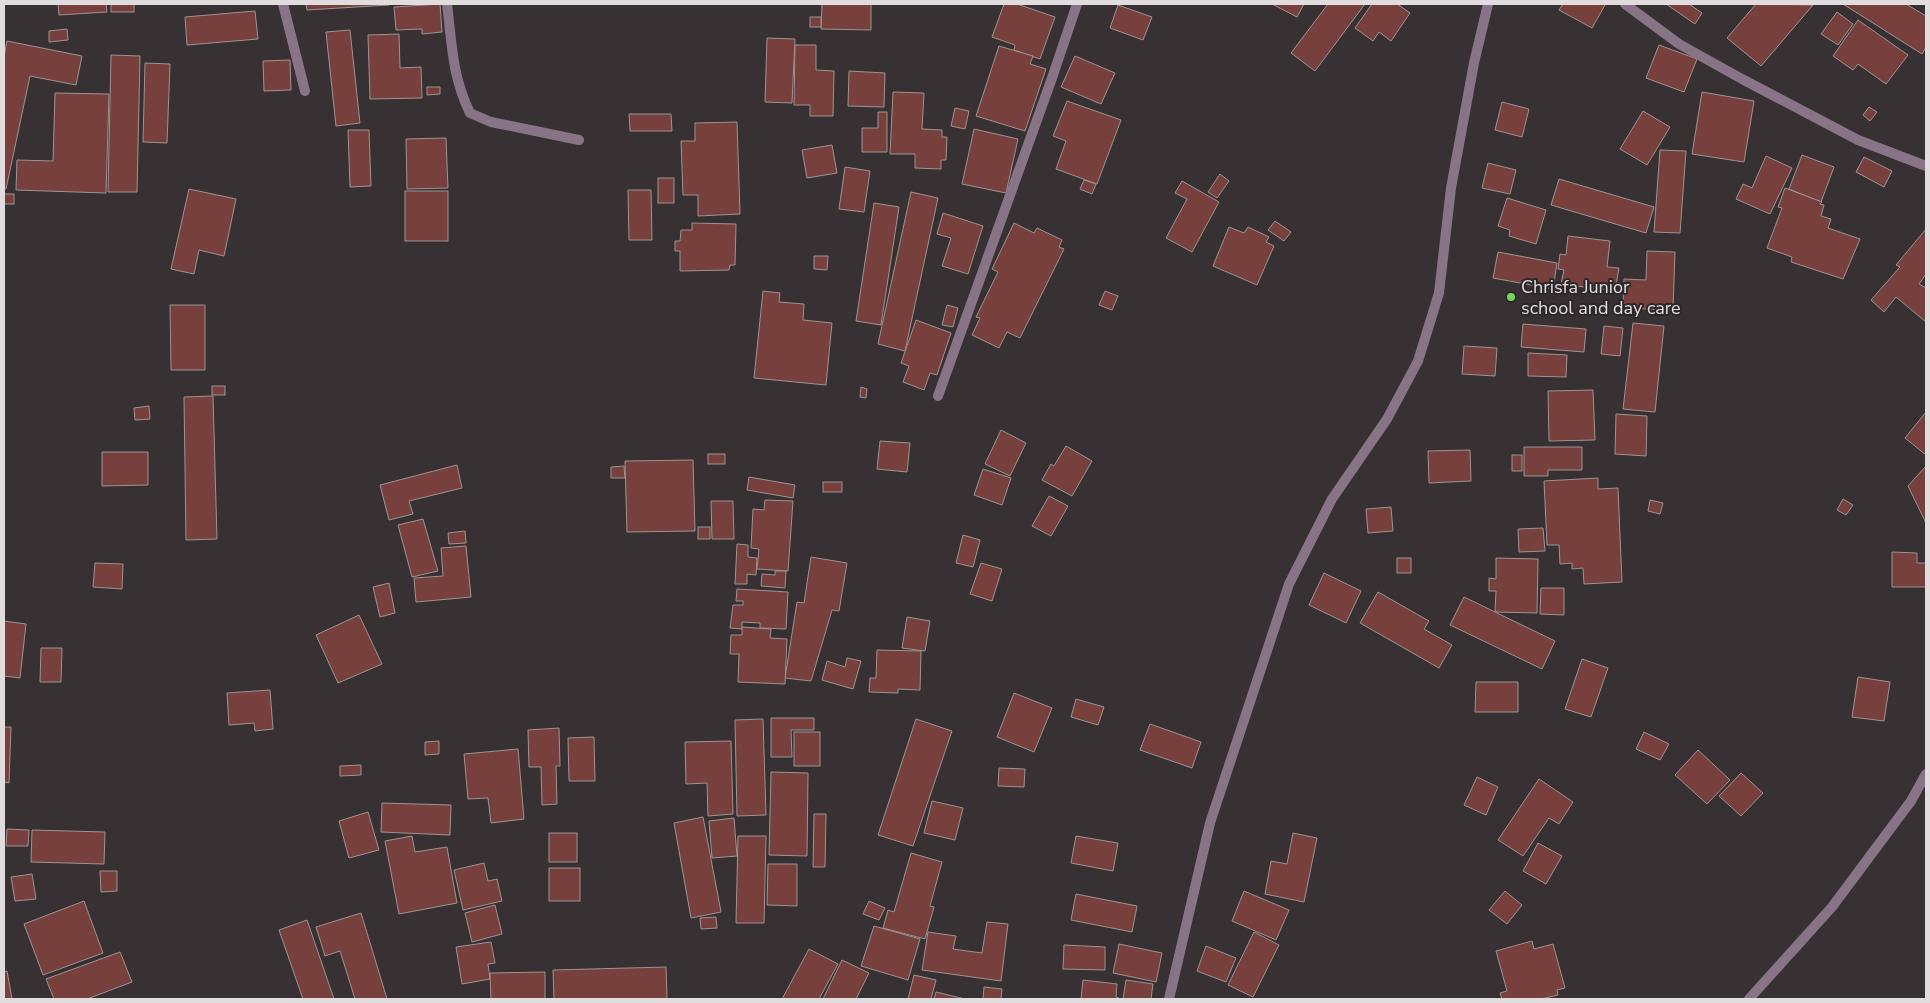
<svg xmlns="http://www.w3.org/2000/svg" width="1930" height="1003" viewBox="0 0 1930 1003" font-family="'Nunito Sans',sans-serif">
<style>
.building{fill:#78403c;stroke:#9c9493}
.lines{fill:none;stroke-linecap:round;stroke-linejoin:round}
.minor{stroke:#887486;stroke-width:10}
.poi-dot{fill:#78d258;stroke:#2d2729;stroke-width:2}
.labels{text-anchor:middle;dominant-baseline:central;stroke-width:4;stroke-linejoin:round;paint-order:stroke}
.poi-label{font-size:18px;fill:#e1ddde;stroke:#2d2729;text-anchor:start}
</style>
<rect width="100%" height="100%" fill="#373133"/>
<g class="building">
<polygon points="58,4 106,4 107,12 59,15"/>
<rect x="111" y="4" width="23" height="8"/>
<polygon points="306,4 389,4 389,5 307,10"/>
<polygon points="440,4 442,32 422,34 422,29 396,30 394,7"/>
<polygon points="822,4 871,4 871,30 821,29"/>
<polygon points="1004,4 1017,4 1055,17 1040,59 1014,50 1015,45 992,37"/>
<polygon points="1272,4 1304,4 1297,17"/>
<polygon points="1328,4 1365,4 1315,71 1291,53"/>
<polygon points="1372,4 1397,4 1410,13 1391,41 1379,32 1373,41 1355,28"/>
<polygon points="1563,4 1604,4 1605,5 1592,28 1559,10"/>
<polygon points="1666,4 1689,4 1702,13 1695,24"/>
<polygon points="1756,4 1813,5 1761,66 1727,38"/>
<polygon points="1843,4 1906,4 1926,16 1926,47 1922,54"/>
<polygon points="1118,5 1152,17 1143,40 1110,28"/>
<polygon points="255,11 258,39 187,45 185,17"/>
<polygon points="1837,12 1853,24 1838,45 1821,34"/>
<rect x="810" y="17" width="11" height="10"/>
<polygon points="1858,20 1908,55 1886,84 1858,64 1853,70 1833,56"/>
<polygon points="67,29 68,40 49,42 49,31"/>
<polygon points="350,30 360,123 336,126 326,32"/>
<polygon points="399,34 400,68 421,67 422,98 370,99 368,35"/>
<polygon points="767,38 795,39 792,103 765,102"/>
<polygon points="7,41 82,56 76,85 30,76 6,189 4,188 4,57"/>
<polygon points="795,45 816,45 816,70 834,71 833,116 810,116 810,105 794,105"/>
<polygon points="1659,45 1697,59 1684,92 1646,78"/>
<polygon points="999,46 1033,56 1030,64 1046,69 1025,131 976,116"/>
<polygon points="111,55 140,56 137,192 108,192"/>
<polygon points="1075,56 1115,73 1101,104 1061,87"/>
<polygon points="290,60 291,90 264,91 263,61"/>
<polygon points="145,63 170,64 167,143 143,142"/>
<polygon points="849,71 885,73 884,107 848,106"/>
<polygon points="427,87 440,87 440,94 427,95"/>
<polygon points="893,92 924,93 922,129 942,130 942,137 947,137 946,160 941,160 941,169 915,168 915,154 890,154"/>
<polygon points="1702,92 1754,101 1744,162 1692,154"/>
<polygon points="55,93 109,94 106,193 16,190 17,160 53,161"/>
<polygon points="1067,101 1121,120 1097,184 1056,169 1066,141 1053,136"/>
<polygon points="1502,102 1529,109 1522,137 1495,130"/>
<polygon points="1869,107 1877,112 1870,121 1863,115"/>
<polygon points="955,108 969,111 965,129 951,126"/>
<polygon points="1643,111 1670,127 1647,165 1620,149"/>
<polygon points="878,112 887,112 887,152 862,152 862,128 878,128"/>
<polygon points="629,114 671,114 672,131 630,131"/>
<polygon points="737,122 740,214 698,216 698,195 683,195 681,141 695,141 695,123"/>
<polygon points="974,129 1018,139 1006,193 962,184"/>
<polygon points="348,130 369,130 371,186 350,187"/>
<polygon points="446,138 448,188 407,189 406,139"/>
<polygon points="832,145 837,173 807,178 802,150"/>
<polygon points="1660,150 1686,151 1680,233 1654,232"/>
<polygon points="1802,155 1834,167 1821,202 1789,189"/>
<polygon points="1766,156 1792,168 1770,214 1736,199 1743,184 1752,188"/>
<polygon points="1864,157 1892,171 1884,187 1856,172"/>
<polygon points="1488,163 1516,170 1510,194 1482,188"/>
<polygon points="845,167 870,171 864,212 839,209"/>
<polygon points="1220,174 1229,181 1217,198 1208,192"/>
<rect x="658" y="178" width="16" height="25"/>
<polygon points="1559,179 1654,207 1646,233 1551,205"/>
<polygon points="1084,180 1096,184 1092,194 1080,189"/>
<polygon points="1182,181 1219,202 1192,252 1166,238 1187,199 1175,193"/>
<polygon points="1785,188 1822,202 1820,204 1824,205 1821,216 1831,219 1828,228 1860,239 1843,279 1791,262 1792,257 1767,248 1782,208 1778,207"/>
<polygon points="189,189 236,199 224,256 199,250 194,274 171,269"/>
<polygon points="628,190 651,190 652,240 629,240"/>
<rect x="405" y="191" width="43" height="50"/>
<polygon points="911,192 938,198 905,351 878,344"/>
<rect x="4" y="194" width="10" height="10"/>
<polygon points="1507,198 1546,210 1536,244 1509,236 1510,230 1498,226"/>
<polygon points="874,203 899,207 881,325 856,321"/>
<polygon points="943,213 983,226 968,274 942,266 951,238 937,234"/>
<polygon points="1275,221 1291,232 1284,241 1268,230"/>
<polygon points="692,223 736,224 735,265 730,265 729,270 680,271 680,251 675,251 675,241 680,241 681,230 692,230"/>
<polygon points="1014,223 1034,233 1037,228 1062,240 1059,247 1064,249 1020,338 1007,332 999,348 972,335 980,318 976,317 998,272 992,269"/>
<polygon points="1229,227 1244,233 1248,227 1269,237 1266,242 1274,246 1257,285 1213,266"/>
<polygon points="1926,229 1926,274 1919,284 1926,288 1926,322 1896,297 1884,312 1871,300 1900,267 1896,265"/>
<polygon points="1568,236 1610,241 1607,267 1619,268 1615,291 1561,284 1564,270 1558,269 1560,254 1566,255"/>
<polygon points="1647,251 1675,252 1673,310 1623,308 1624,279 1646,280"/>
<polygon points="1498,252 1557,263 1553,289 1493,278"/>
<polygon points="814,256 828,256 827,270 814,269"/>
<polygon points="763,291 780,293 779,302 804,304 803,320 832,323 826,385 754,378"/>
<polygon points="1105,291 1118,296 1112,310 1099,305"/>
<polygon points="170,305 205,305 205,370 171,370"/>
<polygon points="947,305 958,308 953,327 942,325"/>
<polygon points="916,320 951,333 937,375 930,373 924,390 903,382 909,366 901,363"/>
<polygon points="1633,323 1664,326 1655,412 1623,409"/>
<polygon points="1523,324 1586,329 1584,352 1521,347"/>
<polygon points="1604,326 1623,328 1620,356 1601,354"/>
<polygon points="1464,346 1497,348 1495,376 1462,374"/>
<polygon points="1528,353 1567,355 1566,377 1528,376"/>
<rect x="212" y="386" width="13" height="9"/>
<polygon points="861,387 867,389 866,398 860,397"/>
<polygon points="1593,390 1595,440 1549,441 1548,391"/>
<polygon points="213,396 217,539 186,540 184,397"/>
<polygon points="149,406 150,419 135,420 134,408"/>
<polygon points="1926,412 1926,455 1905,438"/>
<polygon points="1616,414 1647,416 1646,456 1615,454"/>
<polygon points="1001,430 1026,443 1010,476 985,464"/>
<polygon points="880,441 910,443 907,472 877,469"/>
<polygon points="1066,446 1092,461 1072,496 1042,480 1051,464 1054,466"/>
<polygon points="1524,447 1582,447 1582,470 1548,470 1548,476 1524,476"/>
<polygon points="1470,450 1471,481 1429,483 1428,451"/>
<polygon points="102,452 148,452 148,485 102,486"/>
<rect x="708" y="454" width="17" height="10"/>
<rect x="1512" y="455" width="10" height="16"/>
<polygon points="693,460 695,531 627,532 625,461"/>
<polygon points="457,465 462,488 409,501 413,514 389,520 380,485"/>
<polygon points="624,466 625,478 611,478 611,467"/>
<polygon points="1926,466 1926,523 1908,486"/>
<polygon points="983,469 1011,478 1002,505 974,495"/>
<polygon points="749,477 795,485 793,498 747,490"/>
<polygon points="1598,478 1598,489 1618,488 1622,582 1584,584 1583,568 1572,569 1572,563 1560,564 1559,545 1547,545 1544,481"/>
<rect x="823" y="482" width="19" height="10"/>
<polygon points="1049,496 1068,506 1051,536 1032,526"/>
<polygon points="1843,499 1853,505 1846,515 1837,510"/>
<polygon points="765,500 793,501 788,571 757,569 759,549 751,548 753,509 764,510"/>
<polygon points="1650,500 1663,503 1660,514 1648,511"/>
<polygon points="711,501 733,501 734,539 712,539"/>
<polygon points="1391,507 1393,531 1368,533 1366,509"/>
<polygon points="423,519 438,571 412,577 398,525"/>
<rect x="698" y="527" width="12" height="12"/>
<polygon points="1543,528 1545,551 1519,552 1518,529"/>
<polygon points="465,531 466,543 449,544 448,533"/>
<polygon points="963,535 980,540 973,567 956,563"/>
<polygon points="737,544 748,545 748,557 757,558 756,575 747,574 747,584 735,584"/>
<polygon points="466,546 471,597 416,602 414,578 443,576 441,548"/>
<polygon points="1892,552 1917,553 1917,563 1926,563 1926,587 1892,587"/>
<polygon points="811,557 847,563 839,611 832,610 811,681 785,678 797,602 804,603"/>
<rect x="1397" y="558" width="14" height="15"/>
<polygon points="1496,558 1538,559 1537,613 1495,612 1496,591 1489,591 1489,578 1496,579"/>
<polygon points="95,563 123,564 122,589 93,587"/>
<polygon points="981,563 1002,569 992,601 970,594"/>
<polygon points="775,571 786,571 785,588 761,586 762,574 775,575"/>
<polygon points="1324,573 1361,591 1346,623 1309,605"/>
<polygon points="389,583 395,613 380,617 373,587"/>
<polygon points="1541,588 1564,588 1564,615 1540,614"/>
<polygon points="737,589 788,592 786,629 760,628 760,623 742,622 742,629 730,628 733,605 743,605 743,601 736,601"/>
<polygon points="1378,592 1429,621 1424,629 1452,645 1439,668 1360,623"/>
<polygon points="1464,597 1555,641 1542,669 1450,625"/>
<polygon points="359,615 382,664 338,683 316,635"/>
<polygon points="907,617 930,621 925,651 902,648"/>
<polygon points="4,621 26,624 20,678 4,676"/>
<polygon points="742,627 771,629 770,638 787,639 785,684 738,682 739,654 730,654 731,635 742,635"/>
<polygon points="41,648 62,648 61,682 40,682"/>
<polygon points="877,650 921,651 920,690 898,689 898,693 869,692 870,678 876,678"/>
<polygon points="847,658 861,661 853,689 822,680 827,661 845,667"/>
<polygon points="1582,659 1608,668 1591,717 1565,709"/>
<polygon points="1858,677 1890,682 1884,721 1852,717"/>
<polygon points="1476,682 1518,682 1518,712 1475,712"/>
<polygon points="270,690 273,729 255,731 254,723 229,725 227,693"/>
<polygon points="1014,693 1052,708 1034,752 997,737"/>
<polygon points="1076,699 1104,707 1098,725 1071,717"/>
<polygon points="771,718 814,718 814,730 791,730 792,757 771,757"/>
<polygon points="763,719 766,815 737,816 735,720"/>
<polygon points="916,719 952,731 913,846 878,835"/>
<polygon points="1150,724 1201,742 1192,768 1140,750"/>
<polygon points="4,727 11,727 9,783 4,782"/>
<polygon points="559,728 560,766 556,766 557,804 542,805 541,767 529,767 528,730"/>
<rect x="794" y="732" width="26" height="34"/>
<polygon points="1644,732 1669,744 1660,760 1636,749"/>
<polygon points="594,737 595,781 569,781 568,738"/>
<polygon points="439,741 439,754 425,755 425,742"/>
<polygon points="731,741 733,814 708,816 707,783 686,784 685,742"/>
<polygon points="518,749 524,819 491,823 488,798 468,799 464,754"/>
<polygon points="1698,750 1730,780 1707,804 1675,775"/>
<polygon points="361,765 361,775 340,776 340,766"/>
<polygon points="999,768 1025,769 1024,787 998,786"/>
<polygon points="771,772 808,773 807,856 769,855"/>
<polygon points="1741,773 1763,793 1741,816 1719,796"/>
<polygon points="1477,777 1498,787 1486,815 1464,805"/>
<polygon points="1539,779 1573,802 1559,824 1549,818 1523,856 1498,840"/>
<polygon points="932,801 963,808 955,840 924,833"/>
<polygon points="382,803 451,805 450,835 381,832"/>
<polygon points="368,812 379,850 349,858 339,821"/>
<polygon points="814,814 826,814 825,867 813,867"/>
<polygon points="703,817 721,912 691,918 674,823"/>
<polygon points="734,818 737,856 712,858 709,821"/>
<polygon points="7,829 29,830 28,846 6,846"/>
<polygon points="32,830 105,832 104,864 31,862"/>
<rect x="549" y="833" width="28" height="29"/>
<polygon points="1293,833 1317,838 1304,902 1265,894 1271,861 1287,864"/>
<polygon points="412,836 415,852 447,847 457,903 399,914 385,841"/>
<polygon points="738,836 766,836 764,923 736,923"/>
<polygon points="1076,836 1118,843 1113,871 1071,863"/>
<polygon points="1538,843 1562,856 1546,884 1523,871"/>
<polygon points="911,853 942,862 930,906 934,907 925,939 883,928 888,910 894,912"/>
<polygon points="484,863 488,881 497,879 502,901 463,910 454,870"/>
<polygon points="768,864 797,864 797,906 767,905"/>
<rect x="549" y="868" width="31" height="33"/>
<polygon points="100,871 117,871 117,891 101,892"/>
<polygon points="32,874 36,899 15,901 11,877"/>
<polygon points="1244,891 1289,910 1276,940 1232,921"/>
<polygon points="1505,891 1522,905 1507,924 1489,910"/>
<polygon points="1076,894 1137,906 1132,932 1071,920"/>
<polygon points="84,901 103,953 43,975 24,924"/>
<polygon points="869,901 885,908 879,920 863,914"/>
<polygon points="495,905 502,934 472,942 465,913"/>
<polygon points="361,913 387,999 355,999 340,951 325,956 316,927"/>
<polygon points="716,917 717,928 701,929 700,918"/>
<polygon points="307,920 334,999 303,999 279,930"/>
<polygon points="987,922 1008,924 1001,981 922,970 928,932 956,936 953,949 982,953"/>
<polygon points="874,926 920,939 908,980 861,966"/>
<polygon points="1254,932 1279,945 1253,997 1228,985"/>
<polygon points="1532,941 1534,949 1553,944 1565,988 1557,990 1558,995 1541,999 1502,999 1500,993 1507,991 1496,951"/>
<polygon points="491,942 495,963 488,964 490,979 462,984 456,947"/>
<polygon points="1119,944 1162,953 1156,982 1113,973"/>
<polygon points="1064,945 1105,947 1105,970 1063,969"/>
<polygon points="1206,946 1236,958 1226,982 1197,971"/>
<polygon points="809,949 838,964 819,999 782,999"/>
<polygon points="120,952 132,982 87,999 54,999 46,979"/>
<polygon points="842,960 869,973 856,999 823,999"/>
<polygon points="666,967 667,999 554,999 553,970"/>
<polygon points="7,971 12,999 4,999 4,972"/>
<polygon points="545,972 545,999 491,999 490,973"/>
<polygon points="914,975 936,980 931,999 908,999"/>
<polygon points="1083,980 1117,984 1116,997 1121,999 1081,999"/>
<polygon points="1126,980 1153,984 1151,999 1123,999"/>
<polygon points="984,987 1002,989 1001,999 983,999"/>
<polygon points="936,992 965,999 934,999"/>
</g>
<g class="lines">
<g class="minor">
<polyline points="283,4 305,91"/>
<path d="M447 4C452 44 452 76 470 113L491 122 579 140"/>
<polyline points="1625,4 1679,44 1742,79 1858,140 1926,166"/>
<polyline points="938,396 1052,78 1077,4"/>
<polyline points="1169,999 1210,823 1289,584 1332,499 1387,419 1418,361 1439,293 1451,188 1474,63 1488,4"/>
<polyline points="1749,999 1832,907 1911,801 1926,774"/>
</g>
</g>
<circle class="poi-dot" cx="1511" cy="297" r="5"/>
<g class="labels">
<g class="poi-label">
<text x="1521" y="287">Chrisfa Junior<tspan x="1521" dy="21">school and day care</tspan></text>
</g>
</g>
<rect width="1930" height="1003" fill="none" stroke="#e1ddde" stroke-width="10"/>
</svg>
